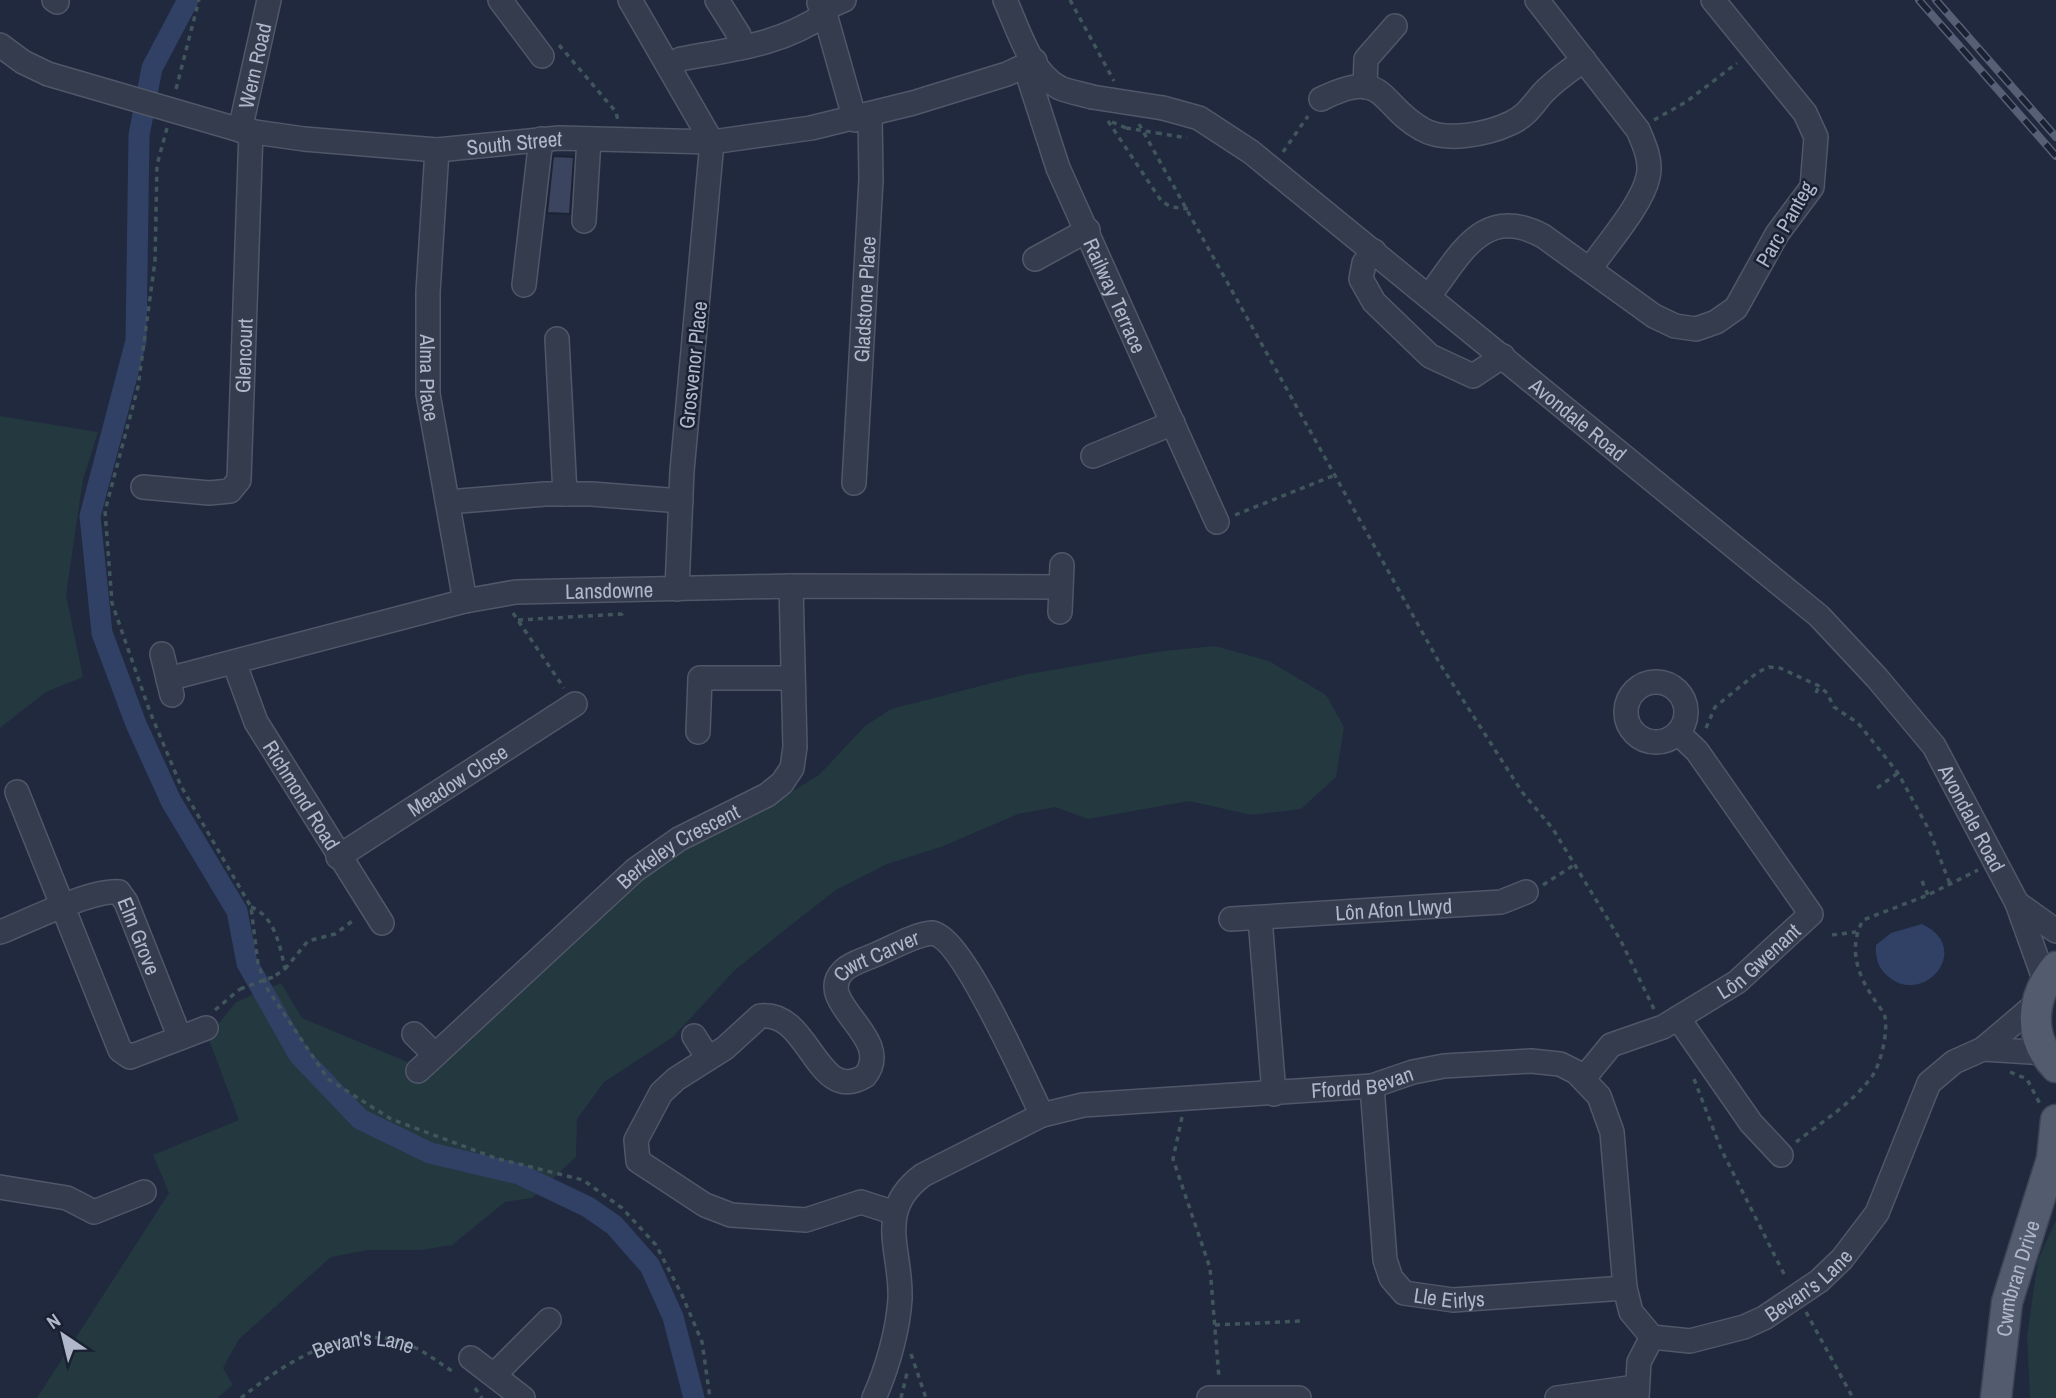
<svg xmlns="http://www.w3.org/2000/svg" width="2056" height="1398" viewBox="0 0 2056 1398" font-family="'Archivo Narrow',sans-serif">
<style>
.green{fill:#23383f}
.water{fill:#314065}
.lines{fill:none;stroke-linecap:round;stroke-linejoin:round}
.canal{stroke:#314065;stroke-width:21}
.building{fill:#3c455f;stroke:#1c2335;stroke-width:2}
.minor-casing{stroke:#505769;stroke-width:26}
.major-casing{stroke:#3e4557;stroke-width:33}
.path{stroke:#41555c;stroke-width:3.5;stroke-dasharray:5 5;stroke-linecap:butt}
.minor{stroke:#353c4e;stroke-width:23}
.major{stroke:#535b6e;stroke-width:30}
.rail-casing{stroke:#565f76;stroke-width:8}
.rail{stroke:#1a2133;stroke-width:5;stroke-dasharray:16;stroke-linecap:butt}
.minor-bridge-casing{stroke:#505769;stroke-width:26;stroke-linecap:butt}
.path-bridge{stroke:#41555c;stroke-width:3.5;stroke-dasharray:5 5;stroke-linecap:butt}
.minor-bridge{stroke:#353c4e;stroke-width:23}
.labels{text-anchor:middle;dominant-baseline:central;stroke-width:5;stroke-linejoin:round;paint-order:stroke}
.street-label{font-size:21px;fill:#b0b7ca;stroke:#1a2133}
</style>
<rect width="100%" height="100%" fill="#21293e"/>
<g class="green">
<polygon points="0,416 98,432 83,479 66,595 83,677 46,692 0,728"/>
<polygon points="1215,646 1269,661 1326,695 1344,727 1336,777 1301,809 1251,815 1189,801 1088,819 1055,807 1018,814 941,847 887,864 836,890 791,925 735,970 673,1037 604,1082 577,1119 576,1157 532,1198 505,1202 452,1245 421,1250 368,1250 331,1257 239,1339 223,1368 233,1385 217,1398 37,1398 169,1193 153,1155 239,1120 208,1037 236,1002 281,983 302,1018 410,1063 638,875 692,842 775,802 819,775 865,726 891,709 1023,675 1163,651"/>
<polygon points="2056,1220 2056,1398 2030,1398 2027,1336 2038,1260"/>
</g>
<path class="water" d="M1922 924C1973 948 1926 1005 1890 978 1879 970 1875 959 1876 945L1891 933Z"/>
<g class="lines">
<polyline class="canal" points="188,0 152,68 139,135 136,341 90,516 102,633 136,724 171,801 237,911 247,963 299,1055 360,1119 430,1153 519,1174 588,1207 614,1225 650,1266 673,1317 694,1398"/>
</g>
<polygon class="building" points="553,156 574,157 570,214 547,213"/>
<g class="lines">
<defs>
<g id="minor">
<polyline points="54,0 57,2"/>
<polyline points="500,0 542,56"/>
<polyline points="630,0 712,142 682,471 677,589"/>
<polyline points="717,0 739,35 739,48"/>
<path d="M1005 0C1018 28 1030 73 1060 88 1070 92 1082 94 1092 97"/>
<path d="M1537 0 1638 130C1644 144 1652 161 1648 177 1642 205 1606 245 1590 269"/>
<polyline points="819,3 825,14 855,120"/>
<polyline points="823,9 844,0"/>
<path id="s2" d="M0 45 23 62 48 74 240 130 304 139 437 150 559 138 712 142 811 128 913 103 1007 74 1035 61"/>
<path d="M668 65 681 59C733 49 781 45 825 14"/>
<path id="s3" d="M1025 66 1058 168 1217 522"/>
<polyline points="1365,87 1366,59 1395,26"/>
<path d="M1321 99C1387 66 1378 105 1422 129 1445 143 1488 134 1511 123 1526 116 1532 106 1542 94 1554 81 1569 71 1584 60"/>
<path id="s4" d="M1163 108 1199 118 1251 152 1819 616 1877 678 1934 746 2017 903 2045 981"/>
<path id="s5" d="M240 130 269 0"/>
<path id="s6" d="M437 150 428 292V394L465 601"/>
<polyline points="584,221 589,139"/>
<polyline points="1374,251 1364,263 1361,279 1374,302 1430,356 1473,376 1503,356"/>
<polyline points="1035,259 1088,230"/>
<polyline points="524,285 541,139"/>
<path d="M1429 296C1461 254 1483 204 1543 236L1654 316 1675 326 1696 329 1716 322 1736 308 1777 234 1812 187 1816 137 1805 113 1713 0"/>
<polyline points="557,339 565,494"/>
<polyline points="1093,456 1173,423"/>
<path id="s7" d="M854 483 871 180 870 115"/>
<path id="s8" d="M143 487 209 493 230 491 239 480 251 131"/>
<polyline points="448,502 545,494 591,494 681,501"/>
<polyline points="1060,612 1062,565"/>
<polyline points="162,654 172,695"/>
<path id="s9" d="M234 662 256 722 382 923"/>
<path id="s10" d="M168 679 465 601 516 592 791 586 1061 587"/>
<circle cx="1656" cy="712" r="30"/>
<polyline points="698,732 700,678 793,678"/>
<path id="s11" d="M338 857 575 704"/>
<polyline points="2017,903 2056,931"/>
<polyline points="1260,918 1274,1094"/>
<path id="s12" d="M1231 919 1501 902 1526 892"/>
<path id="s13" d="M0 932 3 931C30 920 93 889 119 892L126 902 180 1038 130 1057 120 1050 17 792"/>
<polyline points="1678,1018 1751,1123 1781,1155"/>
<polyline points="414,1034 435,1055"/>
<polyline points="694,1036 708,1058"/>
<polyline points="180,1038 206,1028"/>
<polyline points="1983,1049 2045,1053"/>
<path id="s14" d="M418 1071 635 870 679 839 767 795 782 783 792 768 795 747 791 586"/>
<path id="s15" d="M1584 1078 1611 1045 1663 1027 1737 982 1811 914 1697 751 1678 733"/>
<path id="s16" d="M1372 1086 1385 1260 1391 1278 1404 1293 1453 1300 1625 1288"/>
<polyline points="0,1187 67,1198 94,1212 144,1192"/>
<path id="s17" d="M895 1213 861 1202 806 1220 731 1215 705 1205 638 1161 636 1140 661 1093 676 1079 725 1048 760 1016C810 1009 816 1106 865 1076 896 1037 812 1003 843 971 851 963 866 959 877 954 894 947 913 935 932 933 963 937 1026 1083 1042 1115"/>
<polyline points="471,1358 523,1398"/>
<polyline points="494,1375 549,1320"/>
<path id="s18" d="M874 1398C887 1369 898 1331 900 1299 902 1251 874 1211 923 1175L1042 1115 1083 1105 1372 1086 1413 1072 1444 1066 1531 1061 1560 1064 1576 1072 1599 1096 1612 1132 1625 1288 1631 1312 1652 1337 1690 1341 1744 1327 1764 1318 1819 1281 1842 1259 1877 1213 1929 1083 1954 1062 1983 1049 2036 1004"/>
<polyline points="1209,1398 1299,1398"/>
<polyline points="1557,1398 1635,1387"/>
<polyline points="1637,1398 1639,1362 1652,1337"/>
</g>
<g id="major">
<path d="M2056 967C2031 997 2027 1037 2056 1067"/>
<path id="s19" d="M1996 1398 2007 1302 2052 1159 2056 1120"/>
</g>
</defs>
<use href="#minor" class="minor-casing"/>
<use href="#major" class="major-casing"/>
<g class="path">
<polyline points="1070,0 1114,81"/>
<polyline points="559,45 616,112 618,121"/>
<polyline points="176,89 199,0"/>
<polyline points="1654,120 1686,102 1737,63"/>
<polyline points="1108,121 1162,202 1172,207 1188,209"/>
<polyline points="1112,122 1126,128"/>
<polyline points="1139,124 1440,664 1522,792 1553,829 1621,941 1654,1009"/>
<polyline points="167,128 157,165 155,261 138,387 105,511 112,603 150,712 181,786 251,907 258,964 268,990 328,1079 391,1119 495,1158 583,1180 622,1208 656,1245 682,1295 702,1342 710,1398"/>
<polyline points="1157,133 1187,138"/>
<polyline points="1283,152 1308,116"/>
<polyline points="1235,515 1335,475"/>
<polyline points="513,613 564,688"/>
<polyline points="518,620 622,614 625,609"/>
<polyline points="1816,693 1819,686"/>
<polyline points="1706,728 1715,707 1758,672 1769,667 1780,668 1819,686 1827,693 1834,707 1858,723 1898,773 1929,830 1950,884"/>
<polyline points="1877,788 1898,773"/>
<polyline points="1922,881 1928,895"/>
<polyline points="1543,885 1574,865"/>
<path d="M251 907C275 916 280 947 285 969L273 977"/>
<polyline points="1832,935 1856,932"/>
<polyline points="285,969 308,941 335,934 355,919"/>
<polyline points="215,1010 240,989"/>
<polyline points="2010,1072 2027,1079 2040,1104"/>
<polyline points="1694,1079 1721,1149 1786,1278"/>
<polyline points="1182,1117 1173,1159 1210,1268 1219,1378"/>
<path d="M1796 1142C1822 1122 1854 1102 1873 1075 1881 1062 1888 1033 1885 1017 1884 1012 1877 1004 1874 999 1857 974 1848 948 1863 920L1928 895 1978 870"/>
<polyline points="1806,1312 1853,1398"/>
<polyline points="1215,1325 1302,1321"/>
<polyline points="911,1354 926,1398"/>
<polyline points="475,1388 482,1398"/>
<path id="s1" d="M241 1398C287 1361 353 1318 414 1347 428 1354 441 1364 455 1373"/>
<polyline points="901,1398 907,1373"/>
</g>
<use href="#minor" class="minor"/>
<use href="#major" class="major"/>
<defs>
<g id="rail">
<polyline points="1919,0 2056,156"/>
<polyline points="1936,0 2056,137"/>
</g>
</defs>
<use href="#rail" class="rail-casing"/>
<use href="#rail" class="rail"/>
<defs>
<polyline id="minor-bridge" points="1092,97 1163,108"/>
</defs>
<use href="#minor-bridge" class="minor-bridge-casing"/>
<g class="path-bridge">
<polyline points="1126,128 1157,133"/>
<polyline points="240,989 273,977"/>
</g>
<use href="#minor-bridge" class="minor-bridge"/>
</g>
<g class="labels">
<g class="street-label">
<text stroke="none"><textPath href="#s5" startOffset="66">Wern Road</textPath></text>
<text stroke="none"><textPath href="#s2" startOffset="532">South Street</textPath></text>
<text transform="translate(1785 224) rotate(-60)">Parc Panteg</text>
<text stroke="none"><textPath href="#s3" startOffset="247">Railway Terrace</textPath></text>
<text stroke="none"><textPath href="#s7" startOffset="184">Gladstone Place</textPath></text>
<text stroke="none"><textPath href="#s8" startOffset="226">Glencourt</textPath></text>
<text transform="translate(693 365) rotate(-84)">Grosvenor Place</text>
<text stroke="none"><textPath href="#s6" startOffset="228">Alma Place</textPath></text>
<text stroke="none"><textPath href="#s4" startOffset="522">Avondale Road</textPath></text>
<text stroke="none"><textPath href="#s10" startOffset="452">Lansdowne</textPath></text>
<text stroke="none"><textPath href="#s11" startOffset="142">Meadow Close</textPath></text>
<text stroke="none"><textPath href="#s9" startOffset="150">Richmond Road</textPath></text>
<text stroke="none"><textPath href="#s4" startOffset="1088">Avondale Road</textPath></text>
<text stroke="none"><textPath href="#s14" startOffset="345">Berkeley Crescent</textPath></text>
<text stroke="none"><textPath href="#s12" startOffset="163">Lôn Afon Llwyd</textPath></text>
<text stroke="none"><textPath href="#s13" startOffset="175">Elm Grove</textPath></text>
<text stroke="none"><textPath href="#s17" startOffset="766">Cwrt Carver</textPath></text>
<text stroke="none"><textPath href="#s15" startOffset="214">Lôn Gwenant</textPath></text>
<text stroke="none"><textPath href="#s18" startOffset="693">Ffordd Bevan</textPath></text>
<text stroke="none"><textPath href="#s19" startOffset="122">Cwmbran Drive</textPath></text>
<text stroke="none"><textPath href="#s18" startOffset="1368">Bevan's Lane</textPath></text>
<text stroke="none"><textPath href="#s16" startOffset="259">Lle Eirlys</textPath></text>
<text stroke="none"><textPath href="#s1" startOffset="138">Bevan's Lane</textPath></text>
</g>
</g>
<g transform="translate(63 1335) rotate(325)" stroke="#1a2133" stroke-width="5" paint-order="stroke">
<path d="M0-5L12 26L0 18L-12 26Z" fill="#b0b7ca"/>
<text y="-10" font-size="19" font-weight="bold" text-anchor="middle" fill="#b0b7ca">N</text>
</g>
</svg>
